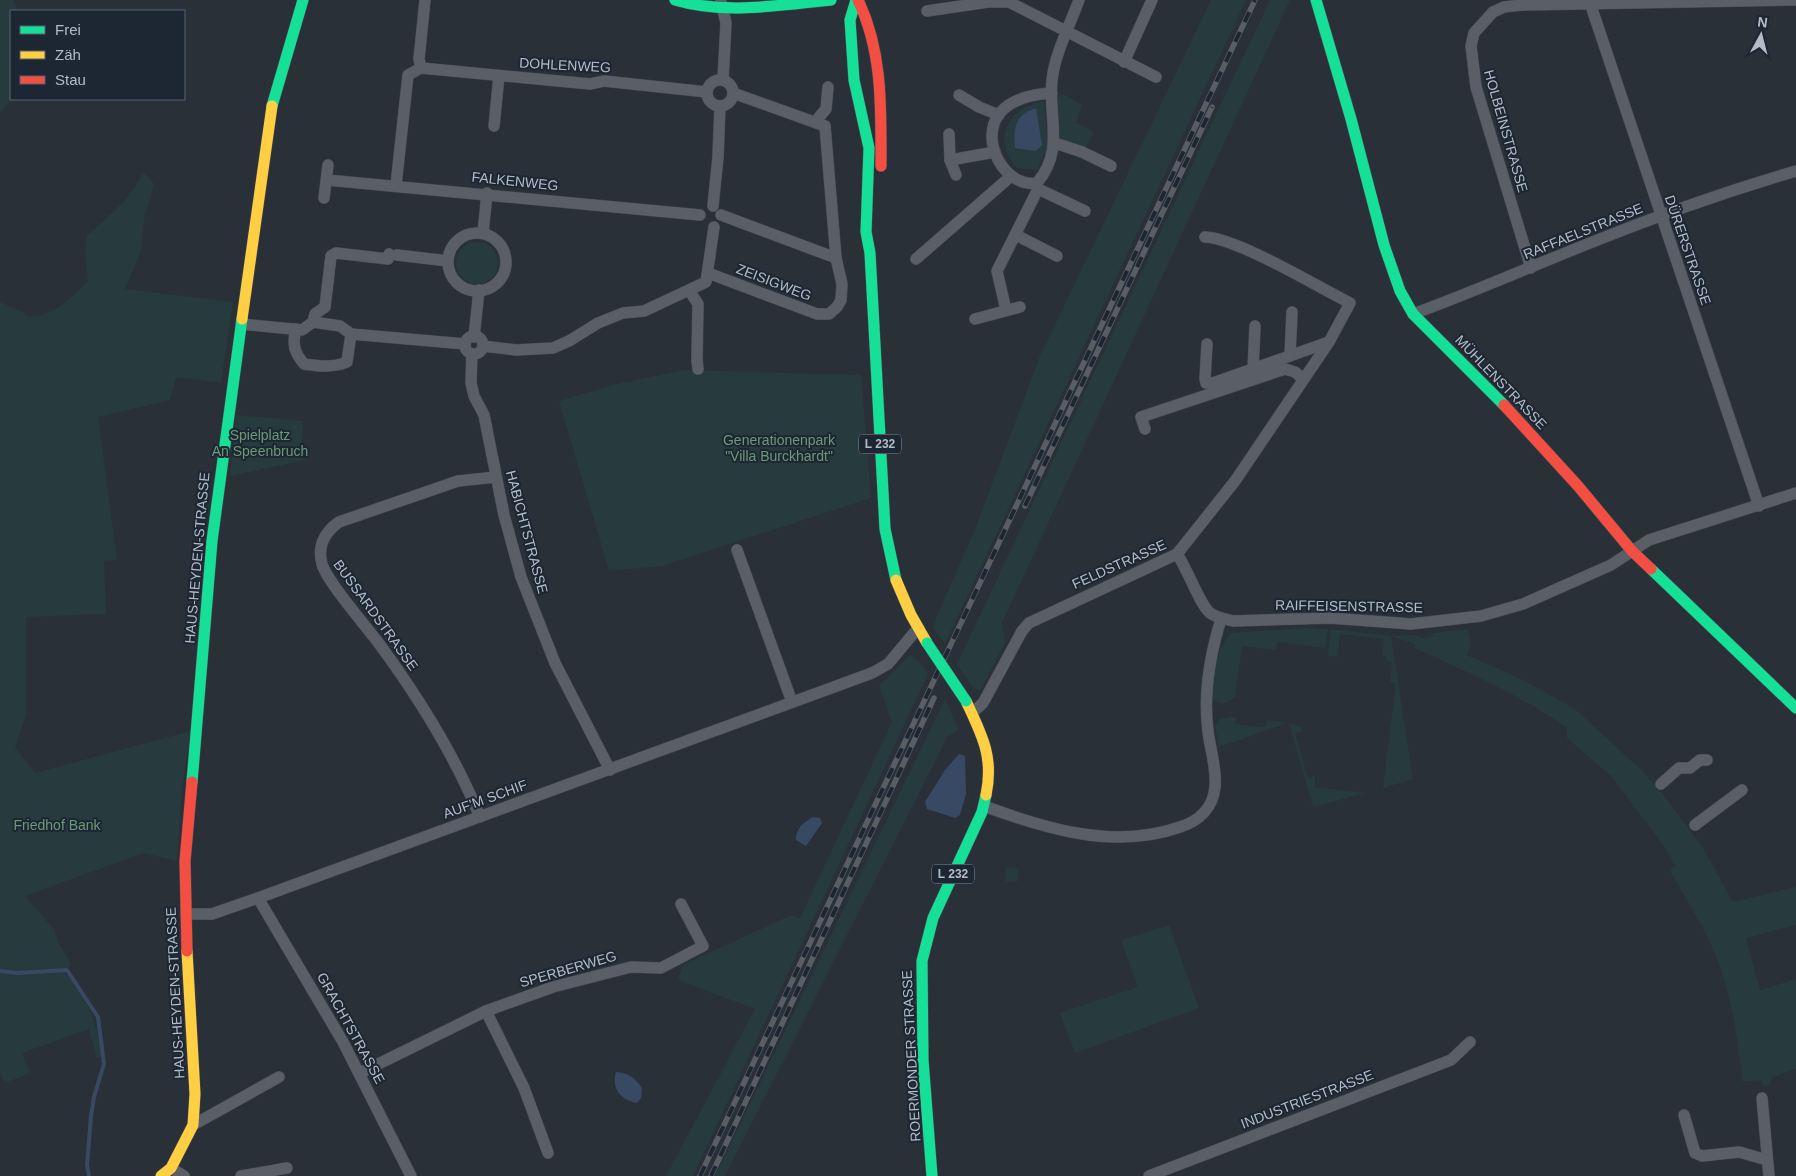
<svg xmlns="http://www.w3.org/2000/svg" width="1796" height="1176" viewBox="0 0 1796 1176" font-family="Arial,sans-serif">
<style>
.green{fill:#273a3e}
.water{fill:#384963}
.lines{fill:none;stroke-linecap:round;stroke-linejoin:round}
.stream{stroke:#384963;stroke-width:4}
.street-casing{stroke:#484c53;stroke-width:12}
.fast-casing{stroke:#484c53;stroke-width:12}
.slow-casing{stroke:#484c53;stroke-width:12}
.jam-casing{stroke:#484c53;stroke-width:12}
.street{stroke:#5a5e66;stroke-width:11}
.fast{stroke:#16e098;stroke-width:11}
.slow{stroke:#ffcf43;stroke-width:11}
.jam{stroke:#f24e42;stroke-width:11}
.rail-casing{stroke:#595d64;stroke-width:5.5}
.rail{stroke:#1d2633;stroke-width:4;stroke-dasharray:11;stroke-linecap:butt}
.fast-bridge-casing{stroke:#484c55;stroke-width:12;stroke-linecap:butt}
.fast-bridge{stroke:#16e098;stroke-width:11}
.labels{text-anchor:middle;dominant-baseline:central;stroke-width:4;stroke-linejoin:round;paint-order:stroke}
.shield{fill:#1d2633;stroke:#878f9c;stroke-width:1}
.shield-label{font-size:12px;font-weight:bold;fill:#b4bcc9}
.street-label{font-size:14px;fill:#b4bcc9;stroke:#1d2633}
.park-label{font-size:14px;fill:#6b9a76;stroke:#1d2633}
</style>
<rect width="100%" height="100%" fill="#2a3038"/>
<g class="green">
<polygon points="0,0 13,0 18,11 11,11 11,99 0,113"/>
<polygon points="1211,0 1246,0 945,644 932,627 974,532 1040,356"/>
<polygon points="1270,0 1290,0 1002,623 1005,642 980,691 974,689 957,664"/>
<polygon points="1063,94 1082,105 1076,123 1094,132 1084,151 1058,138 1056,97"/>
<path d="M1044 101 1048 145 1037 170 1017 168C991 139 1008 107 1044 101Z"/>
<path d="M144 173 154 184 144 220 141 251 125 289 233 302 221 383 176 377 170 400 98 417 117 560 104 561 106 614 26 617V716L15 747 35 773 191 731 182 789 177 861 144 853 25 896 53 928 59 944 71 964 68 968 54 970C83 972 99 1033 102 1057L97 1059 89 1029 22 1053 30 1073 5 1083 0 1072V302L23 312 26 316C51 319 71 298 88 281L85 253 87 236 125 201Z"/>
<circle cx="477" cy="263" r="21"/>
<polygon points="684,370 861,375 871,498 662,566 609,571 559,401 617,384"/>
<polygon points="236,415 303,421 301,455 304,455 305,460 230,476"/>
<path d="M1306 628 1328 629 1325 648 1278 642 1276 650 1242 646 1235 696C1229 704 1220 706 1212 699 1212 677 1216 651 1231 633Z"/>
<path d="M1331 629 1390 636 1416 635 1422 638 1433 636V633L1468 629 1471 645 1467 655 1523 680 1575 709 1638 767 1659 789 1703 848 1733 902 1796 887V925L1746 938 1760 990 1796 979V1069L1772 1077 1770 1085 1763 1086 1762 1080 1743 1082C1738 1046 1734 1010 1723 976 1712 938 1688 903 1669 869L1676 866 1661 842 1611 776 1567 738V728C1520 695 1467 672 1415 648V644L1391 636 1413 779 1383 788 1395 691V683L1390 682 1392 662 1386 661V657L1382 656 1384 639 1340 634 1338 657 1328 656Z"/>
<polygon points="910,655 920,662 928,674 693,1176 666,1176 755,1009 678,980 683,965 791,915 800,918 892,722 879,685"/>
<polygon points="945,699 959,730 948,736 725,1176 715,1176"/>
<polygon points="1229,717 1236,717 1235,724 1265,727 1267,720 1287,723 1219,747 1215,726 1220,719"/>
<polygon points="1289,723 1302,727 1302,731 1295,733 1308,778 1315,776 1315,787 1365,793 1313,807"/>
<polygon points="1006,867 1019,869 1017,882 1005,881"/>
<polygon points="1169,925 1199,1008 1075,1053 1060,1013 1138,987 1121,940"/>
</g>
<g class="water">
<path d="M1036 108 1042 145 1036 151 1015 148C1013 129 1015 114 1036 108Z"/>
<polygon points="959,754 965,756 966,794 960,815 955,818 927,809 925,802 945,770"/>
<path d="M813 817 820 818 822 823 806 846 796 840C795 829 804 822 813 817Z"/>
<path d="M616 1072C629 1073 635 1078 642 1088L641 1098 637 1103C621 1100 611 1089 616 1072Z"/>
</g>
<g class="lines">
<polyline class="stream" points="0,971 17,973 67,970 98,1017 104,1064 94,1097 91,1116 87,1165 89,1176"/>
<defs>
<g id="street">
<polyline points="721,2 726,23 723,80"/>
<polyline points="1590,3 1759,506"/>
<polyline points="927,11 988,2 1009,2 1156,77"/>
<polyline points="1124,62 1152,0"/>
<polyline points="421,68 419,59 425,0"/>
<circle cx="720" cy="93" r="13"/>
<path d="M1052 93C1033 94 1012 98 999 114 979 141 1005 188 1037 183 1065 150 1048 118 1052 80 1055 53 1070 25 1079 0"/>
<polyline points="959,95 979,107 999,115"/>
<polyline points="815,122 826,109 828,87"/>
<polyline points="494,126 499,76"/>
<polyline points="949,134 950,160 956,175"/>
<polyline points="1055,143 1082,152 1111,166"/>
<polyline points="950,160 995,152"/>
<polyline points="327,180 700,215"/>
<polyline points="1037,183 1038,189 1085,211"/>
<polyline points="396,185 408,75 421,68 590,84 604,81 707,92"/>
<polyline points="324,198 328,165"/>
<polyline points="713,206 718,157 720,106"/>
<polyline points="721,215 836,258"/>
<polyline points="483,233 487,193"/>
<circle cx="477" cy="262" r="29"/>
<polyline points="1016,235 1057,256"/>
<polyline points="397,255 448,261"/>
<polyline points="916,259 1010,177"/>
<polyline points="1531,268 1476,87 1471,46 1474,33 1493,12 1504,7 1522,5 1796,0"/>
<polyline points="708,273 817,314 829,314 837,307 841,300 842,284 836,258 825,126 733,93"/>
<polyline points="689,290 698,304 697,360 698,369"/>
<polyline points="1006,310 997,271 1038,189"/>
<path d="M1413 314C1471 293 1527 268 1585 245 1654 217 1724 192 1796 171"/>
<polyline points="975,319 1020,307"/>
<polyline points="313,322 315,314 325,307 331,256 336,253 388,259 389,254"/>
<polyline points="241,324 302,330 313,322 340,326 351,334 465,344"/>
<path d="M296 329C292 344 294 352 304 364 319 366 332 368 347 362L351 334"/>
<circle cx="474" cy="345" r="9"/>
<polyline points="474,337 479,290"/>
<polyline points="1207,344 1205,379 1206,383 1213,383 1329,342"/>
<polyline points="483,346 516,350 553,348 569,341 598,323 623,313 644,311 706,282 714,227"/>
<polyline points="472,354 471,383 474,396 484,415 504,515 521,577 555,663 610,770"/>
<polyline points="1290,356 1292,312"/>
<polyline points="1253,370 1255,326"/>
<polyline points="1145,429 1141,417 1285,369 1295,372 1303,379"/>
<polyline points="737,550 792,702"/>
<path d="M1177 554C1187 568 1200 605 1210 613 1217 618 1225 619 1233 621L1330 618 1411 624 1481 616 1523 604 1611 565 1649 540 1796 493"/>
<path d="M972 713 983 703 1022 631 1029 623 1177 554 1235 481 1329 342 1350 303C1318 287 1237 238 1205 237"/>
<polyline points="1661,784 1679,768 1690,768 1700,760 1707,760"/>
<path d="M984 806C1046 829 1115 850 1180 827 1199 821 1213 808 1215 787 1217 769 1210 749 1208 731 1203 693 1210 655 1221 619"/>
<path d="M480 817C455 756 419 698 380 645 367 627 327 582 322 564 317 546 325 532 339 522L458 481 496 477"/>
<polyline points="1695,825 1742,790"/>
<polyline points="258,898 343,1042 411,1176"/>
<polyline points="186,914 212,914 258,898 872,673 888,664 918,628"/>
<polyline points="486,1011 524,1088 548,1153"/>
<polyline points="360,1073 486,1011 553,987 631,967 661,968 703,946 681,904"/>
<polyline points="1762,1098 1769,1176"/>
<polyline points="1684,1115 1695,1153 1702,1156 1739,1152 1767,1160"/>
<polyline points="193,1125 279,1077"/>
<polyline points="171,1168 184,1176"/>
<polyline points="241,1176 287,1168"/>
<polyline points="1149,1176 1451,1060 1470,1042"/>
</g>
<g id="fast">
<path d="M675 0C725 15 780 5 831 0"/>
<polyline points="856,0 850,20 854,80 869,148 866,232 870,253 885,529 896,580"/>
<polyline points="1316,0 1351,119 1384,245 1400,291 1413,314 1504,405"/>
<polyline points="272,106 303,0"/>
<polyline points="1651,569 1796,708"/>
<polyline points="192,782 212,541 242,319"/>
<polyline points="932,1176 923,1060 922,961 933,918 982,812 986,795"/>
</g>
<g id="slow">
<polyline points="242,319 272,106"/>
<polyline points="896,580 911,615 927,643"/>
<path d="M966 701C982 735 994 757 986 795"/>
<polyline points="161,1176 171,1168 193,1125 195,1094 187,951"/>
</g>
<g id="jam">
<path d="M858 0C883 52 881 109 881 166"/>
<polyline points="1504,405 1578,486 1632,551 1651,569"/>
<polyline points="187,951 185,861 192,782"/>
</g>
</defs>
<use href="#street" class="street-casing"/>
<use href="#fast" class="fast-casing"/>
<use href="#slow" class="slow-casing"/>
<use href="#jam" class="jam-casing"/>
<use href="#street" class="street"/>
<use href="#fast" class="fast"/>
<use href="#slow" class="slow"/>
<use href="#jam" class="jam"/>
<defs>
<g id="rail">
<polyline points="1025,506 1212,107"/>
<polyline points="700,1176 1255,0"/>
<polyline points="711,1176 934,698"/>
</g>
</defs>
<use href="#rail" class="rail-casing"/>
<use href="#rail" class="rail"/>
<defs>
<polyline id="fast-bridge" points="927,643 966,701"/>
</defs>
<use href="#fast-bridge" class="fast-bridge-casing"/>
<use href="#fast-bridge" class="fast-bridge"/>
</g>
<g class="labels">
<g class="shield">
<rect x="859" y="434.5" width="42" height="19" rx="4"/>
<rect x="932" y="864.5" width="42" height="19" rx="4"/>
</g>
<g class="shield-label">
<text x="880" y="444">L 232</text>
<text x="953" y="874">L 232</text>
</g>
<g class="street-label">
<text transform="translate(565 65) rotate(3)">DOHLENWEG</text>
<text transform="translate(1506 131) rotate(74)">HOLBEINSTRASSE</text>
<text transform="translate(515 181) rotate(6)">FALKENWEG</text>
<text transform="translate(1583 231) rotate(-22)">RAFFAELSTRASSE</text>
<text transform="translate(1688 250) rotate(71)">DÜRERSTRASSE</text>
<text transform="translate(774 282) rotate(21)">ZEISIGWEG</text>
<text transform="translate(1501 382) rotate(46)">MÜHLENSTRASSE</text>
<text transform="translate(527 532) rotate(75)">HABICHTSTRASSE</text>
<text transform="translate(197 558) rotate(-85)">HAUS-HEYDEN-STRASSE</text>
<text transform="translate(1119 564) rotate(-24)">FELDSTRASSE</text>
<text transform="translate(1349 606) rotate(1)">RAIFFEISENSTRASSE</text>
<text transform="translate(376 615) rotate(54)">BUSSARDSTRASSE</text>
<text transform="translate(485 799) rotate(-20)">AUF'M SCHIF</text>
<text transform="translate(568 969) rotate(-16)">SPERBERWEG</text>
<text transform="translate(175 993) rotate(-93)">HAUS-HEYDEN-STRASSE</text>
<text transform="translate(351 1028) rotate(61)">GRACHTSTRASSE</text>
<text transform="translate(911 1056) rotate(-93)">ROERMONDER STRASSE</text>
<text transform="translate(1307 1099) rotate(-21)">INDUSTRIESTRASSE</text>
</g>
<g class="park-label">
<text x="260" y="435">Spielplatz<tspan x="260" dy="16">An Speenbruch</tspan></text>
<text x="779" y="440">Generationenpark<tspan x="779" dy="16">"Villa Burckhardt"</tspan></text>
<text x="57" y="825">Friedhof Bank</text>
</g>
</g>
<rect x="10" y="10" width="175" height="90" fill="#1d2633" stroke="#59626f"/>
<rect x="20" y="26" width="25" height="8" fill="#16e098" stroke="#59626f"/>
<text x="55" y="35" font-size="15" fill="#b4bcc9">Frei</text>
<rect x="20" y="51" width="25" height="8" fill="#ffcf43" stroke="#59626f"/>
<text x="55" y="60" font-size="15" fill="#b4bcc9">Zäh</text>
<rect x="20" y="76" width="25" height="8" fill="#f24e42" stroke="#59626f"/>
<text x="55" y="85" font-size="15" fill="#b4bcc9">Stau</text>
<g transform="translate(1761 35) rotate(7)" stroke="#1d2633" stroke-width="4" paint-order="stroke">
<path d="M0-4L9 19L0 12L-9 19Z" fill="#b4bcc9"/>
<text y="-8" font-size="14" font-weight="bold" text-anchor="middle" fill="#b4bcc9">N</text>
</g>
</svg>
